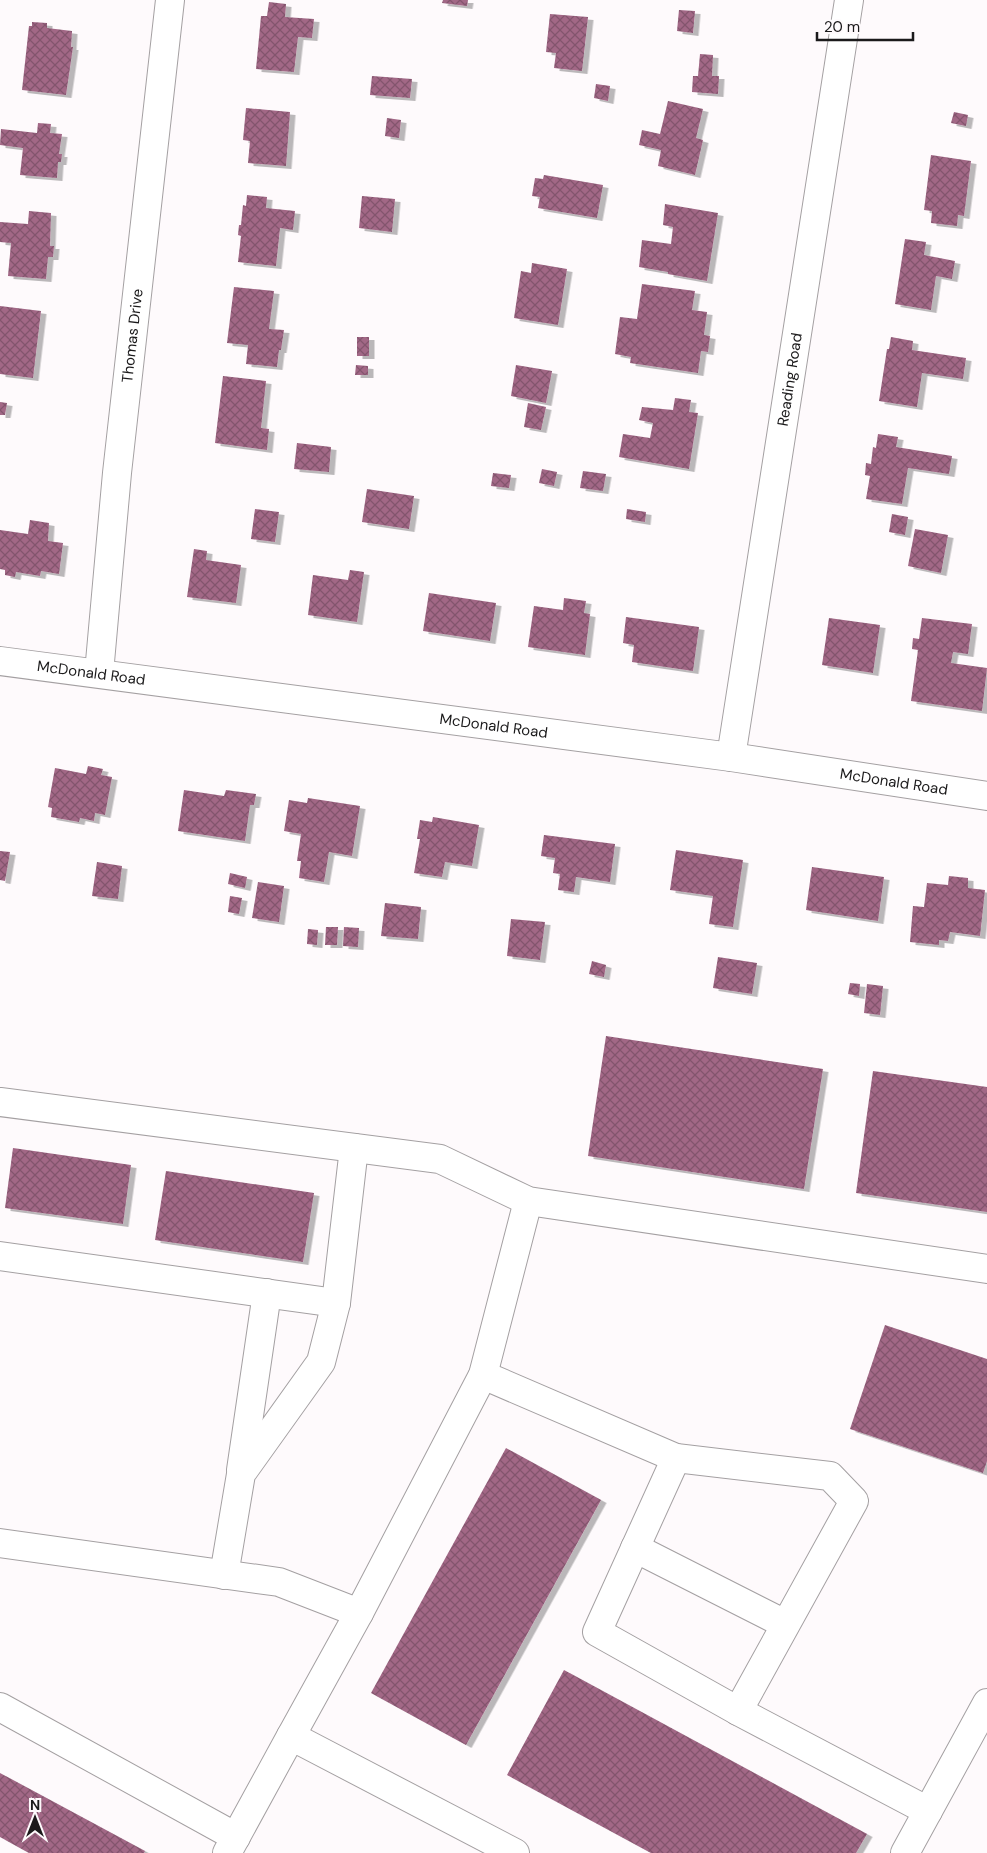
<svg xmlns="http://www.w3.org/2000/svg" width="987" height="1853" viewBox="0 0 987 1853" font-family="'DM Sans',sans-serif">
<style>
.building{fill:url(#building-cross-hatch);filter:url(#shadow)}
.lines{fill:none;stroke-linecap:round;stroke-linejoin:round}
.minor-casing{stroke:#a4a0a2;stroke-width:30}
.minor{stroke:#fff;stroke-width:28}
.labels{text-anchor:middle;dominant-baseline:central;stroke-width:4.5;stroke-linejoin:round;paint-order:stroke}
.street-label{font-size:15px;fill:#1b1a1b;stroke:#fefafc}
</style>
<defs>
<pattern id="building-cross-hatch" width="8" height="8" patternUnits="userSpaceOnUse" patternTransform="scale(1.25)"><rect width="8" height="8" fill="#a26786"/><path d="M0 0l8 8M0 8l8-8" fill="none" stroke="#83546d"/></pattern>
<filter id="shadow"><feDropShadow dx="5.5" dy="3" stdDeviation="0" flood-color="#0004"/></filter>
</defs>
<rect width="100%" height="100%" fill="#fefafc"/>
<g class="building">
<polygon points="443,0 468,0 467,6 442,3"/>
<polygon points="269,2 286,4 285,17 314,19 312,38 298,37 294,72 256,69 261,16 267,16"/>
<polygon points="679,10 695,11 693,33 677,31"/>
<polygon points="550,14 588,17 582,71 554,68 556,53 546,52"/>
<polygon points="32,22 47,23 47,28 72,31 71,47 73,47 66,95 22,90 29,26 32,26"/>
<polygon points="700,54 713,55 712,76 719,76 718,94 692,92 693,76 698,76"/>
<polygon points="372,76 412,79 410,98 370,95"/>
<polygon points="596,84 610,86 608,101 594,98"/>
<polygon points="668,101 703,109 696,138 703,140 695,175 658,166 661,150 639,145 642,130 660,134"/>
<polygon points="246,108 290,112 286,166 248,163 250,141 243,140"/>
<polygon points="954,112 968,115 966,126 951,123"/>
<polygon points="387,118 401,120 399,138 385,136"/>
<polygon points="38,123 51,124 50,133 62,134 59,154 62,154 61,162 58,162 57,178 20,175 23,148 0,145 1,129 37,133"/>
<polygon points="931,155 971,161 964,216 958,215 957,226 931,223 932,211 924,210"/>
<polygon points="544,175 603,185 597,218 538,208 540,197 532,196 535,178 543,179"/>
<polygon points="247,195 267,197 266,208 295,211 293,230 280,228 276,266 238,262 241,236 238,235 239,225 241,225 243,205 246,206"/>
<polygon points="362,196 395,199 392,232 359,228"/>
<polygon points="665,204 718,213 707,281 668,274 668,272 639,267 642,240 671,244 673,227 663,225"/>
<polygon points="29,211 51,213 50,246 54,246 53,257 48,257 46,279 8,276 11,243 0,242 0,222 28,224"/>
<polygon points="905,239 926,242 924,255 955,261 952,279 936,276 931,310 895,304"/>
<polygon points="532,263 567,269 558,325 514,318 521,271 531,273"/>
<polygon points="642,284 695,291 692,310 707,312 704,335 710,336 708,352 701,351 698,373 630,363 631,357 615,354 620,317 637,319"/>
<polygon points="234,287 274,291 269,329 284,330 281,350 279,350 277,367 246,364 248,345 227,343"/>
<polygon points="0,306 41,311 33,378 0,374"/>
<rect x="357" y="337" width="12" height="19"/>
<polygon points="891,337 913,341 912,350 966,358 963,379 922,373 917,407 879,401 887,349 889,349"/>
<polygon points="356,365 368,366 368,375 355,375"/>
<polygon points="516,365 552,371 546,403 511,396"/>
<polygon points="223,376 266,381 261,428 269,429 267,450 215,443"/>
<polygon points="675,398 691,400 689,412 698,413 689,469 619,457 623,434 650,438 653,423 639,420 642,407 673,410"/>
<polygon points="0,402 7,403 5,415 0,415"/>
<polygon points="528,403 546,407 541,430 524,427"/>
<polygon points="878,434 898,437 896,447 952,456 949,474 908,468 902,504 866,499 870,476 865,475 866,463 871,464 873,447 876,448"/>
<polygon points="297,443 331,447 329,472 294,469"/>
<polygon points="542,469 557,472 554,486 539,483"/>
<polygon points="583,471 606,474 603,491 580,488"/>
<polygon points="493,473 511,475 509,488 491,486"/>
<polygon points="367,489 414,496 409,529 362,522"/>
<polygon points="255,509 279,512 275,542 251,539"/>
<polygon points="627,509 646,512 645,522 626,519"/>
<polygon points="892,514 908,517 905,535 889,532"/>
<polygon points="30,520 49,523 48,541 63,543 59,574 41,571 40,576 16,572 15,577 5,575 5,570 0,569 0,530 28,534"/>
<polygon points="915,529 948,535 941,573 908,566"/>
<polygon points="194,549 207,551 206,560 241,565 236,603 187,597"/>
<polygon points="350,570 364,572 357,622 308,615 313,575 348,580"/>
<polygon points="429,593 496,603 490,641 423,631"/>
<polygon points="564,598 586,601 584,613 590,614 585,655 528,647 534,606 563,610"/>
<polygon points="626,617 699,627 693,671 632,662 634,645 623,643"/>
<polygon points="829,618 880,625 873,673 822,665"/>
<polygon points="922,618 972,624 968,654 953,652 951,663 987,668 982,711 911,701 918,650 912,649 913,638 919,639"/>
<polygon points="88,766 103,769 101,775 112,777 105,815 95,813 94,821 80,818 79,822 51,817 52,808 48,807 55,768 86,774"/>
<polygon points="184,790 224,796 226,790 256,794 254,805 250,805 245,841 178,831"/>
<polygon points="308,798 360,806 352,856 329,852 324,882 299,878 301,861 297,861 301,834 284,831 289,800 307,803"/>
<polygon points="433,817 479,825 472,866 445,862 442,877 414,873 420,839 417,839 420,820 432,822"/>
<polygon points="544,835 615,844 610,882 576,877 574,892 558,890 560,874 553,873 555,858 541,856"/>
<polygon points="676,850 743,860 733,927 709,924 713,896 670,890"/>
<polygon points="0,851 10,852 5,881 0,880"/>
<polygon points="97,862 122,866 118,899 92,896"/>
<polygon points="812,867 884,877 878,921 806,910"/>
<polygon points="230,873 247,877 245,888 228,884"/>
<polygon points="949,876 968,878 968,888 985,890 980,936 950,932 948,941 939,940 939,945 910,942 913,906 924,907 927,883 948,885"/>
<polygon points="258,882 284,886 279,922 252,918"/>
<polygon points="230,896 242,898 239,914 228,912"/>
<polygon points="385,903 421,907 418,939 381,936"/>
<polygon points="511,919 545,922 540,960 507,956"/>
<polygon points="326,927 338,927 337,945 325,945"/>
<polygon points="344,927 359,928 358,947 343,946"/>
<polygon points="308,929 318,930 317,945 307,944"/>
<polygon points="718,957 757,963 752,994 713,988"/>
<polygon points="592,961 606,965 604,977 589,974"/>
<polygon points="850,983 860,984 859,996 848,994"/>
<polygon points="867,984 883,986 880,1015 864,1013"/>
<polygon points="606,1036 823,1069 804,1189 588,1156"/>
<polygon points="873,1071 987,1087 987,1212 856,1193"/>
<polygon points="13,1148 131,1165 123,1224 5,1208"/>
<polygon points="166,1171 314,1193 303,1262 155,1240"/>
<polygon points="885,1325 987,1359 987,1461 983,1473 850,1429"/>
<polygon points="506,1448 601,1500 466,1745 371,1693"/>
<polygon points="564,1670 867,1834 856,1853 651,1853 507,1775"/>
<polygon points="0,1773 145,1851 144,1853 29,1853 0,1837"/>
</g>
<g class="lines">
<defs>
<g id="minor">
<path id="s1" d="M0 661 731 757 987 796"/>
<path id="s2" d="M99 673 117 473 170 0"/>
<path id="s3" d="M731 757 849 0"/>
<polyline points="0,1102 440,1159 528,1201 987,1269"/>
<polyline points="0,1256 336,1303"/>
<polyline points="483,1375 676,1458 830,1476 854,1501 738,1711"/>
<polyline points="676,1458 597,1632 738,1711 928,1811"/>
<polyline points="241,1470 267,1293"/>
<polyline points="0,1543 279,1582 359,1613"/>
<polyline points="635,1548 785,1624"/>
<polyline points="224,1575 241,1474 321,1362 336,1303 354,1148"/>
<polyline points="0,1707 236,1837"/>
<polyline points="291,1736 359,1613 483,1375 528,1201"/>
<polyline points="227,1853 291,1736 515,1853"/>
<polyline points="905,1853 987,1703"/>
</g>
</defs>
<use href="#minor" class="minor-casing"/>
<use href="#minor" class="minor"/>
</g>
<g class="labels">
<g class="street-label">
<text stroke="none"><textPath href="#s2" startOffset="339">Thomas Drive</textPath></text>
<text stroke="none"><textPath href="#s3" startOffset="382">Reading Road</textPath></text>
<text stroke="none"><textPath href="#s1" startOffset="92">McDonald Road</textPath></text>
<text stroke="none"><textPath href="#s1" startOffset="498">McDonald Road</textPath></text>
<text stroke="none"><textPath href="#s1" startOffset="902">McDonald Road</textPath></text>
</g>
</g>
<g transform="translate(35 1818)" stroke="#fefafc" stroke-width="4" paint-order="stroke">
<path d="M0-4L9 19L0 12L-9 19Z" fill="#1b1a1b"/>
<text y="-8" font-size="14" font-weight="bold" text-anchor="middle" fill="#1b1a1b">N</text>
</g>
<path d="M817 32v8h96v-8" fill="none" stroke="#1b1a1b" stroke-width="2.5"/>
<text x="824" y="32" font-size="15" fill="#1b1a1b" stroke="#fefafc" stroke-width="4" paint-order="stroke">20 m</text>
</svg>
